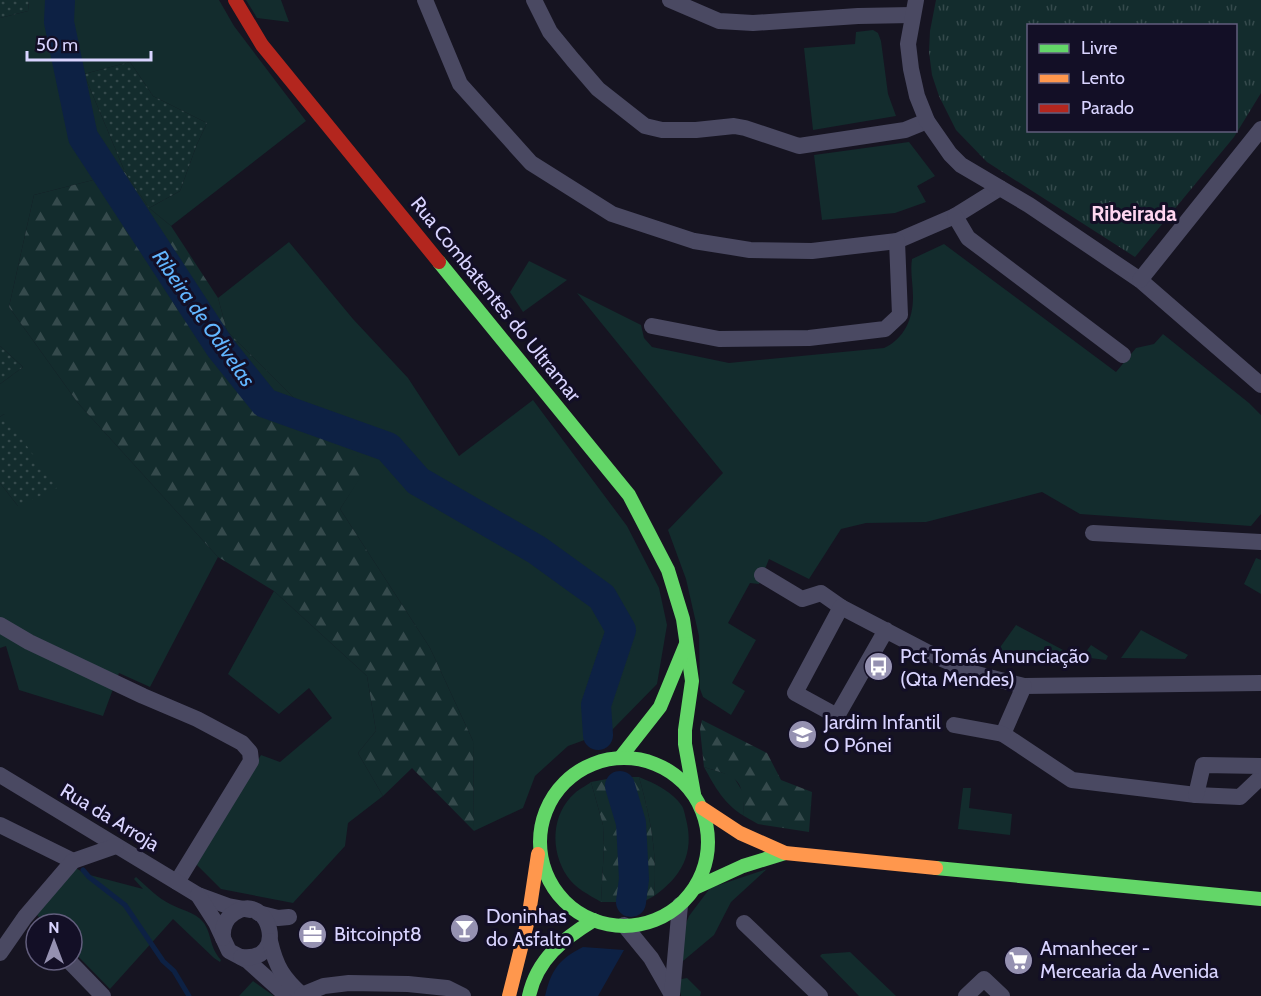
<svg xmlns="http://www.w3.org/2000/svg" width="1261" height="996" viewBox="0 0 1261 996" font-family="Cabin,sans-serif">
<style>
.grass{fill:#132c2d}
.forest{fill:url(#forest-firs)}
.park{fill:url(#park-tufts);fill-rule:evenodd}
.garden{fill:url(#garden-dots)}
.water{fill:#0d2144}
.lines{fill:none;stroke-linecap:round;stroke-linejoin:round}
.stream{stroke:#0d2144;stroke-width:5}
.river{stroke:#0d2144;stroke-width:30}
.street{stroke:#4a4962;stroke-width:16}
.fast{stroke:#63d668;stroke-width:14}
.slow{stroke:#ff974d;stroke-width:14}
.jam{stroke:#b3261e;stroke-width:14}
.labels{text-anchor:middle;dominant-baseline:central;stroke-width:6;stroke-linejoin:round;paint-order:stroke}
.street-label{font-size:20px;fill:#d9d4ff;stroke:#130f26}
.poi-label{font-size:20px;fill:#d9d4ff;stroke:#130f26;text-anchor:start}
.neighbourhood-label{font-size:21px;font-weight:bold;fill:#ffd6f0;stroke:#130f26}
.water-label{font-size:21px;font-style:italic;fill:#62b6ff;stroke:#130f26}
</style>
<defs>
<pattern id="forest-firs" width="22" height="20" patternUnits="userSpaceOnUse" patternTransform="scale(1.5)"><rect width="22" height="20" fill="#132c2d"/><path d="M5 1l3.5 6h-7zM16 11l3.5 6h-7z" fill="#354a4c"/></pattern>
<pattern id="park-tufts" width="24" height="20" patternUnits="userSpaceOnUse" patternTransform="scale(1.5)"><rect width="24" height="20" fill="#132c2d"/><path d="M3 7l-1-3M5 7V3M7 7l1-3M15 17l-1-3M17 17v-4M19 17l1-3" fill="none" stroke="#354a4c"/></pattern>
<pattern id="garden-dots" width="8" height="8" patternUnits="userSpaceOnUse" patternTransform="scale(1.5)"><rect width="8" height="8" fill="#132c2d"/><path d="M2 2h.1M6 6h.1" fill="none" stroke="#354a4c" stroke-width="1.8" stroke-linecap="round"/></pattern>
</defs>
<rect width="100%" height="100%" fill="#161421"/>
<g class="grass">
<polygon points="29,0 219,0 234,26 306,121 171,226 149,208 180,191 197,144 207,123 153,96 130,62 84,74 125,172 34,195 9,307 78,403 218,557 150,687 119,673 103,716 19,690 6,646 0,648 0,483 18,506 4,414 0,417 0,384 23,367 0,346 0,18 28,11"/>
<polygon points="246,0 281,0 289,22 257,18"/>
<polygon points="873,30 878,33 881,41 888,94 896,116 813,130 804,48 855,44 856,32"/>
<polygon points="909,142 935,176 917,186 926,202 895,213 822,220 814,155"/>
<polygon points="289,242 353,319 408,378 459,456 533,400 627,526 659,588 667,625 657,684 612,730 568,746 535,776 523,808 474,831 473,741 430,648 340,509 367,466 305,409 227,331 218,298"/>
<path d="M944 244 1116 372 1136 348 1154 344 1163 334 1249 403 1261 415V514L1251 526 1080 514 1042 492 926 522 866 523 841 529 809 579 769 559 759 584 750 583 728 623 756 640 732 683 745 691 731 715 703 697 700 689 699 636 686 579 668 530 723 473 577 293 641 325 644 338 652 347 729 363 884 348C904 339 913 319 913 297 913 284 910 272 912 259Z"/>
<polygon points="529,261 567,280 523,312 510,292"/>
<polygon points="1256,558 1261,560 1261,594 1244,584"/>
<polygon points="274,591 367,676 376,731 358,753 383,796 348,823 345,846 293,903 221,889 195,863 261,755 280,762 332,718 309,688 279,714 228,674"/>
<polygon points="1016,625 1063,650 1055,661 1027,659 996,653"/>
<polygon points="1141,630 1188,655 1185,659 1121,658"/>
<polygon points="1091,645 1108,656 1106,660 1082,657"/>
<path d="M704 767 733 776 743 792 744 816C724 804 715 787 704 767Z"/>
<path d="M639 777C654 783 673 792 682 806 684 809 685 815 686 819 695 854 681 877 654 896 658 855 650 816 639 777Z"/>
<path d="M591 782 603 825 604 847 601 902C589 895 575 888 567 876 550 850 551 814 575 793 579 789 586 786 591 782Z"/>
<polygon points="963,788 971,788 969,808 1012,814 1010,835 958,829"/>
<path d="M74 867 86 874 143 889 134 879 136 877C147 887 158 898 170 904 181 910 195 912 203 922 212 933 209 947 221 960L220 962 214 958 173 919 110 989 72 950V924H45L37 915Z"/>
<polygon points="767,869 731,902 714,935 683,961 682,933 689,916 710,888"/>
<polygon points="850,952 896,996 859,996 820,956 822,954"/>
<polygon points="687,978 701,992 700,996 681,996 677,980"/>
<polygon points="253,981 274,996 239,996"/>
</g>
<g class="forest">
<polygon points="125,172 149,208 171,226 218,298 227,331 305,409 368,466 340,509 430,648 473,741 474,831 412,768 383,796 358,753 376,731 367,676 274,591 218,557 78,403 9,307 34,195"/>
<path d="M702 720 767 753 781 780 812 792 809 832 758 824 744 816C743 777 739 778 704 767L700 729Z"/>
<path d="M618 777H639C650 816 658 855 654 896L643 902H601L604 847 603 825 591 782Z"/>
</g>
<path class="park" d="M936 0H1261V93L1234 137 1135 257 987 162 956 130 939 96 932 75 929 52 930 31ZM1028 26H1236V130H1028Z"/>
<g class="garden">
<polygon points="0,0 29,0 28,11 0,18"/>
<polygon points="130,62 153,96 207,123 197,144 180,191 149,208 125,172 84,74"/>
<polygon points="0,346 23,367 0,384"/>
<polygon points="4,414 57,488 18,506 0,483 0,417"/>
</g>
<path class="water" d="M583 947 624 950 598 996H545C551 970 559 959 583 947Z"/>
<g class="lines">
<polyline class="stream" points="83,870 89,877 125,905 163,961 174,971 189,996"/>
<g class="river">
<polyline points="60,0 59,22 83,137 220,347 265,403 388,447 418,481 537,550 602,597 621,630 596,705 598,735"/>
<polyline points="620,786 631,823 634,879 631,902"/>
</g>
<g class="street">
<polyline points="425,0 460,84 531,163 612,214 694,241 750,250 812,251 897,241 955,216 1000,188"/>
<polyline points="534,0 550,32 573,60 598,89 645,126 662,130 696,130 734,126 745,128 799,146 905,130 927,121"/>
<polyline points="670,0 719,21 753,23 858,16 912,15"/>
<polyline points="916,0 908,44 911,69 917,96 927,121 950,154 961,165 1029,205 1140,280 1261,385"/>
<polyline points="955,216 968,238 1123,355"/>
<polyline points="1140,280 1261,129"/>
<polyline points="652,326 719,339 809,338 885,329 900,315 897,241"/>
<polyline points="1093,533 1261,542"/>
<polyline points="762,575 802,599 821,593 841,607"/>
<polyline points="0,625 29,642 143,696 197,719 242,743 250,752 251,761 177,882"/>
<polyline points="886,630 837,716 795,693 841,607 929,653 973,673 1024,686 1261,683"/>
<polyline points="1024,686 1003,734 1072,780 1196,795 1240,797 1261,777"/>
<polyline points="954,725 1003,734"/>
<polyline points="0,775 198,895 228,906 250,910"/>
<polyline points="1196,795 1203,765 1261,766"/>
<polyline points="0,825 73,861"/>
<polyline points="198,895 216,923 229,951 248,961 287,996"/>
<polyline points="258,913 278,918 289,917"/>
<polyline points="744,923 820,996"/>
<polyline points="624,925 651,958 671,993"/>
<path d="M223 938C222 928 225 919 234 913 269 890 290 963 241 957"/>
<path d="M270 941C276 967 283 978 302 995"/>
<polyline points="0,953 25,917 73,861 116,846"/>
<polyline points="68,960 103,996"/>
<polyline points="672,994 680,905"/>
<polyline points="302,995 324,986 349,983 408,984 447,988 463,996"/>
<polyline points="966,996 984,979 1002,996"/>
</g>
<g class="fast">
<polyline points="439,262 629,495 668,570 683,619 692,681 685,730 685,744 694,794"/>
<polyline points="620,758 660,707 686,644"/>
<circle cx="624" cy="842" r="84"/>
<polyline points="936,868 1261,899"/>
<polyline points="695,888 743,866 785,853"/>
<path d="M529 996C537 959 563 939 594 920"/>
</g>
<g class="slow">
<polyline points="702,808 740,833 785,853 936,868"/>
<polyline points="509,996 528,920 538,854"/>
</g>
<polyline class="jam" points="235,0 262,45 439,262"/>
</g>
<defs>
<symbol id="bus-disc" viewBox="-11 -11 22 22"><circle r="9.5" fill="#9591b1" stroke="#130f26"/><path d="M-5-6H5V4H4V6H2V4H-2V6H-4V4H-5ZM-3.5-4V0h7V-4ZM-3.5 1.2v1.5H-2V1.2ZM2 1.2v1.5H3.5V1.2Z" fill="#fff"/></symbol>
<symbol id="school-disc" viewBox="-11 -11 22 22"><circle r="9.5" fill="#9591b1" stroke="#130f26"/><path d="M0-5L7-2L0 1L-7-2ZM-4 1L0 2.5L4 1V4Q0 6-4 4Z" fill="#fff"/></symbol>
<symbol id="bar-disc" viewBox="-11 -11 22 22"><circle r="9.5" fill="#9591b1" stroke="#130f26"/><path d="M-6-5H6L.8 .8V4.5H3.5V6h-7V4.5H-.8V.8Z" fill="#fff"/></symbol>
<symbol id="office-disc" viewBox="-11 -11 22 22"><circle r="9.5" fill="#9591b1" stroke="#130f26"/><path d="M-6-3h4V-5.5h4V-3h4V5H-6ZM-1-4.5V-3h2v-1.5ZM-6 0V1H6V0Z" fill="#fff"/></symbol>
<symbol id="supermarket-disc" viewBox="-11 -11 22 22"><circle r="9.5" fill="#9591b1" stroke="#130f26"/><path d="M-6-5.5h2.5l.6 2H6L4.5 2H-2.5L-4.4-4H-6ZM-1.5 3.2a1.3 1.3 0 1 0 .1 0ZM3 3.2a1.3 1.3 0 1 0 .1 0Z" fill="#fff"/></symbol>
</defs>
<g fill-rule="evenodd">
<use href="#bus-disc" x="862" y="650" width="33" height="33"/>
<use href="#school-disc" x="786" y="718" width="33" height="33"/>
<use href="#bar-disc" x="448" y="912" width="33" height="33"/>
<use href="#office-disc" x="296" y="918" width="33" height="33"/>
<use href="#supermarket-disc" x="1002" y="944" width="33" height="33"/>
</g>
<g class="labels">
<g class="street-label">
<text transform="translate(496 299) rotate(51)">Rua Combatentes do Ultramar</text>
<text transform="translate(110 817) rotate(31)">Rua da Arroja</text>
</g>
<g class="poi-label">
<text x="900" y="656">Pct Tomás Anunciação<tspan x="900" dy="23">(Qta Mendes)</tspan></text>
<text x="824" y="722">Jardim Infantil<tspan x="824" dy="23">O Pónei</tspan></text>
<text x="486" y="916">Doninhas<tspan x="486" dy="23">do Asfalto</tspan></text>
<text x="334" y="934">Bitcoinpt8</text>
<text x="1040" y="948">Amanhecer -<tspan x="1040" dy="23">Mercearia da Avenida</tspan></text>
</g>
<g class="neighbourhood-label">
<text x="1134" y="213">Ribeirada</text>
</g>
<g class="water-label">
<text transform="translate(204 318) rotate(55)">Ribeira de Odivelas</text>
</g>
</g>
<rect x="1027" y="24" width="210" height="108" fill="#130f26" stroke="#625e7d" stroke-width="1.5"/>
<rect x="1039" y="44" width="30" height="9" fill="#63d668" stroke="#625e7d" stroke-width="1.5"/>
<text x="1081" y="54" font-size="18" fill="#d9d4ff">Livre</text>
<rect x="1039" y="74" width="30" height="9" fill="#ff974d" stroke="#625e7d" stroke-width="1.5"/>
<text x="1081" y="84" font-size="18" fill="#d9d4ff">Lento</text>
<rect x="1039" y="104" width="30" height="9" fill="#b3261e" stroke="#625e7d" stroke-width="1.5"/>
<text x="1081" y="114" font-size="18" fill="#d9d4ff">Parado</text>
<g transform="translate(54 942)"><circle r="28" fill="#130f26" stroke="#625e7d" stroke-width="1.5"/>
<path d="M0-4.5L10 22L0 15L-10 22Z" fill="#9591b1"/>
<text y="-9" font-size="16" font-weight="bold" text-anchor="middle" fill="#d9d4ff">N</text>
</g>
<path d="M27 51v9h124v-9" fill="none" stroke="#d9d4ff" stroke-width="3"/>
<text x="36" y="51" font-size="18" fill="#d9d4ff" stroke="#130f26" stroke-width="4.5" paint-order="stroke">50 m</text>
</svg>
